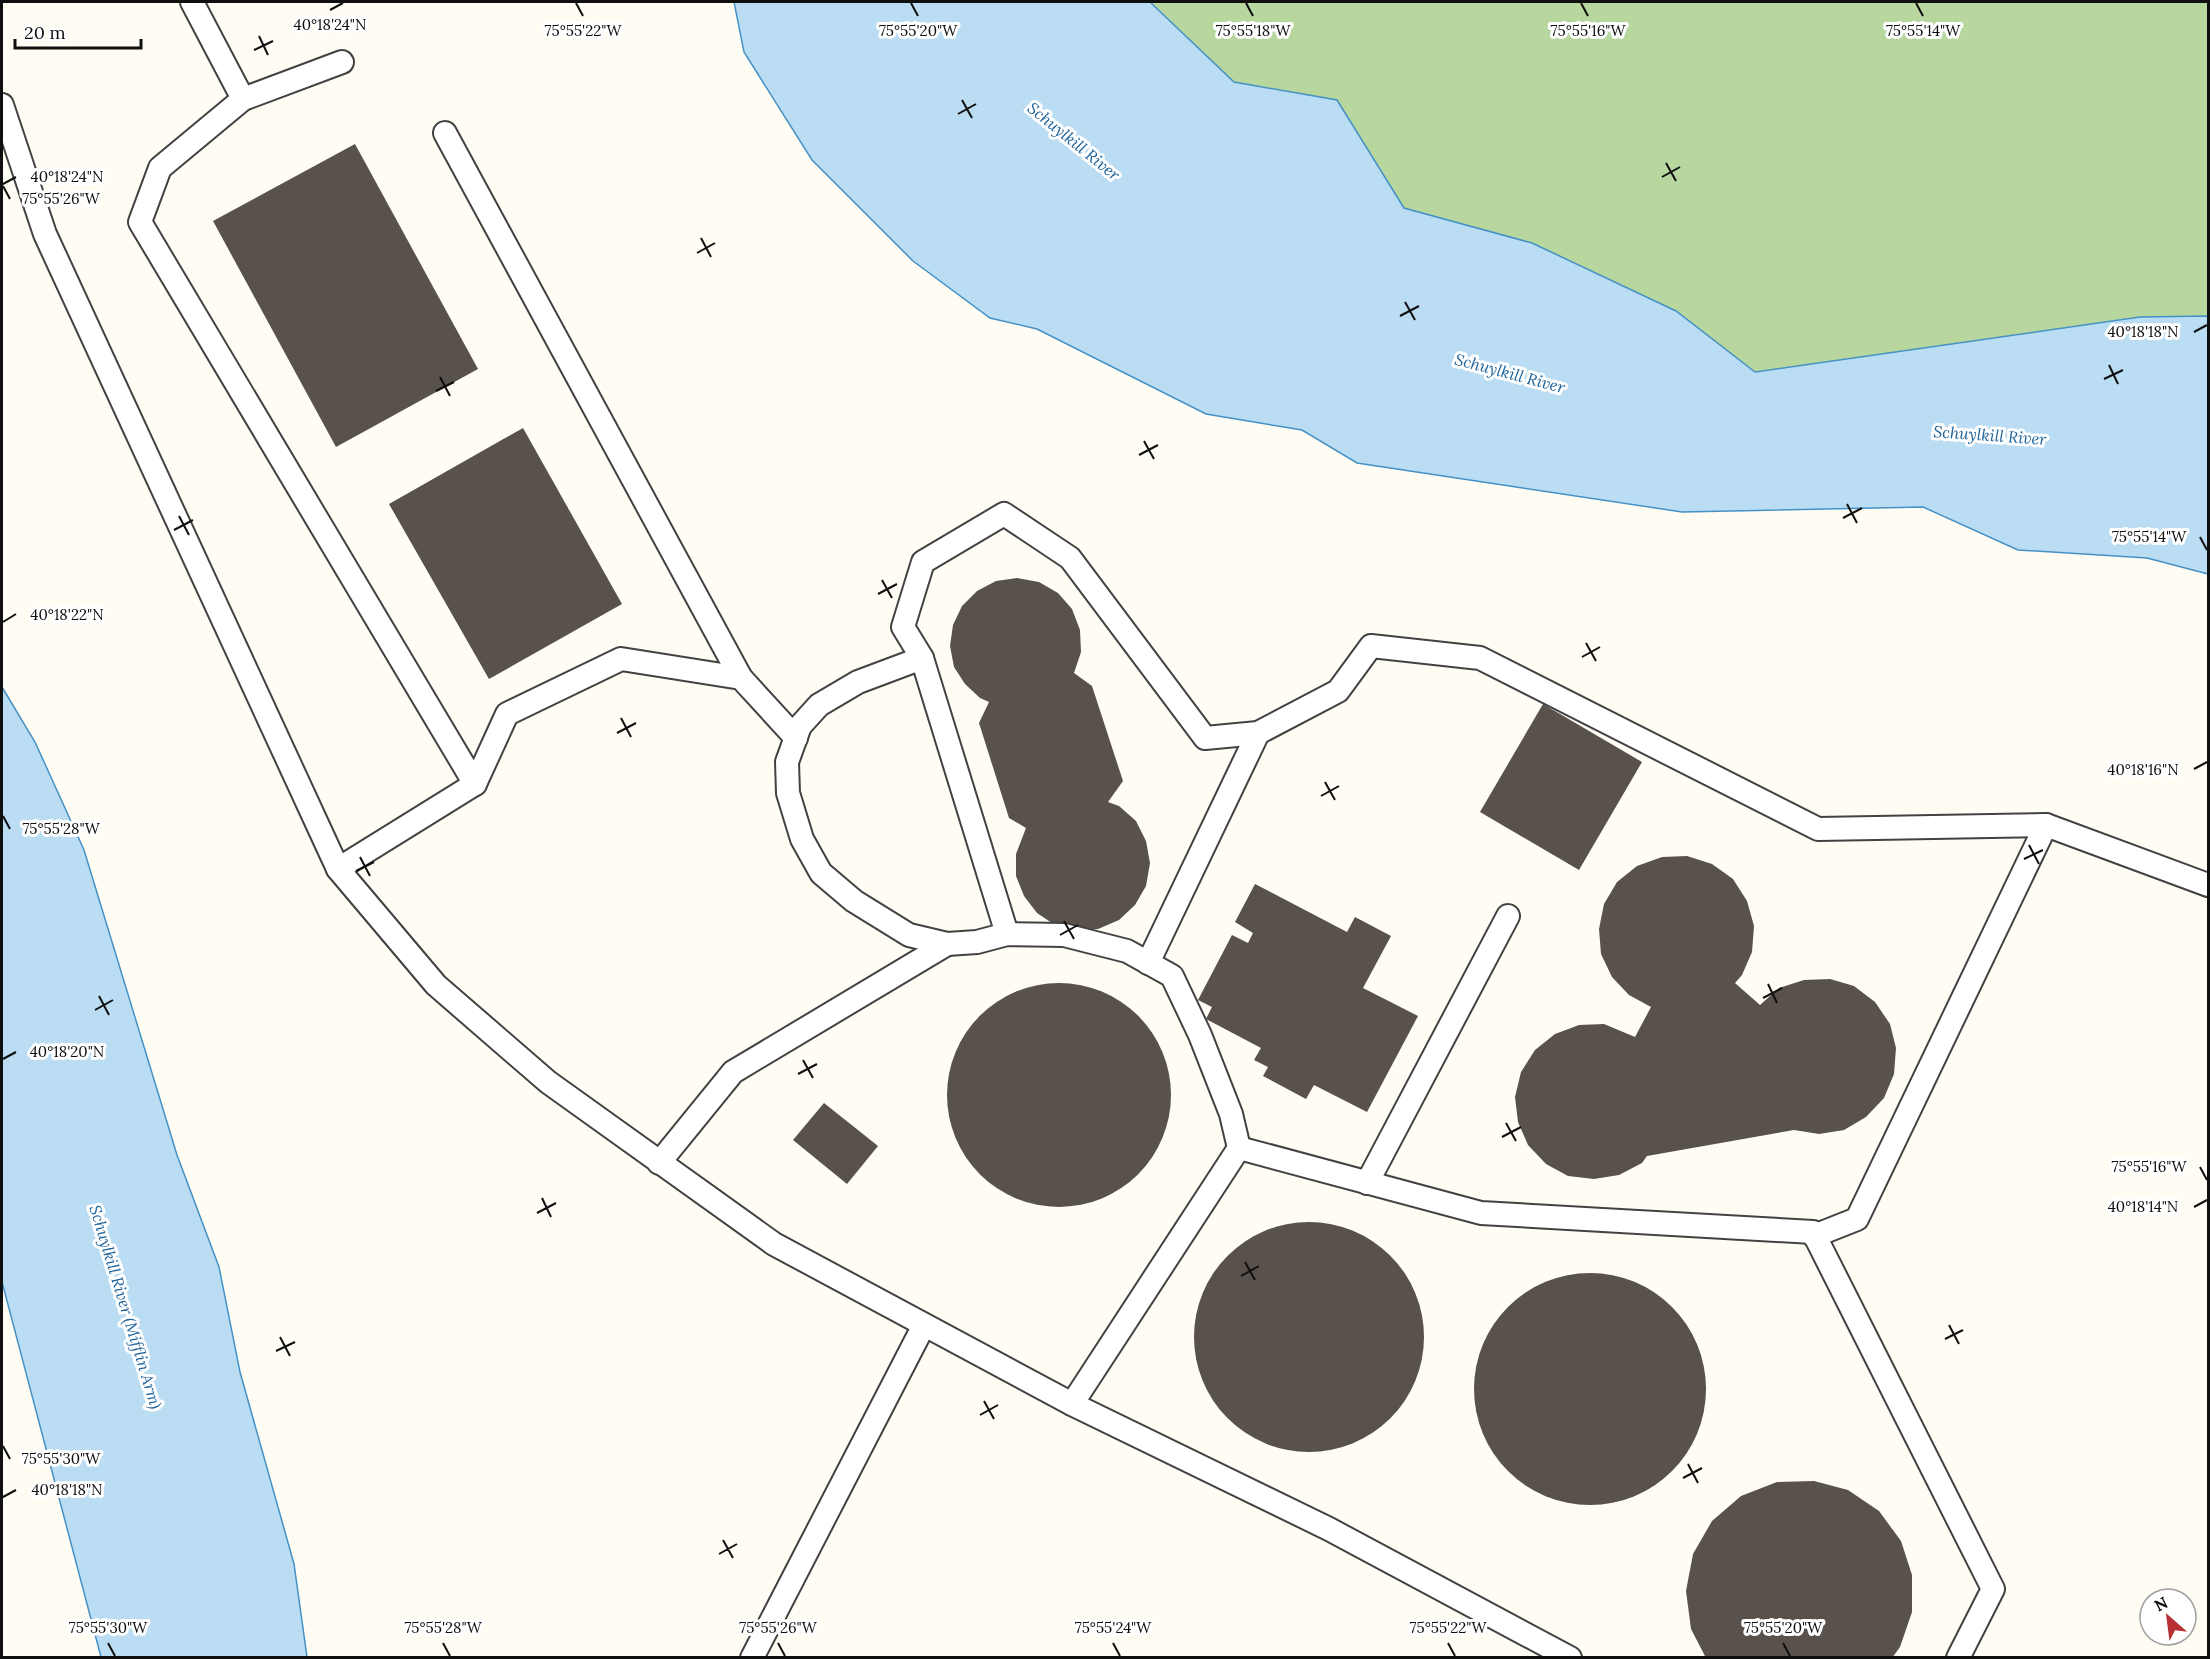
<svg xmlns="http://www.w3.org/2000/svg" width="2210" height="1659" viewBox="0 0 2210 1659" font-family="Lora,serif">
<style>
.forest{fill:#b7d79e}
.water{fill:#baddf3;stroke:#4591c6;stroke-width:1.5}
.building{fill:#58514c}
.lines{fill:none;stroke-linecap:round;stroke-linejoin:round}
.service-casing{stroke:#424242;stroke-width:26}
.service{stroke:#fff;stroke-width:22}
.ticks{fill:none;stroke:#0f0f0f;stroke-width:2}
.labels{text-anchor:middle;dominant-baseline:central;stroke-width:6;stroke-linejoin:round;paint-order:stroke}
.water-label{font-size:16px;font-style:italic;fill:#1f639b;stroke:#fff}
.ticks-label{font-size:15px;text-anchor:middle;fill:#0f0f0f;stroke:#fff;stroke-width:6;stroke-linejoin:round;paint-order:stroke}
</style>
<rect width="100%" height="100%" fill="#fefcf3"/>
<polygon class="forest" points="1151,2 2208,2 2208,316 2140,317 1755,372 1676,311 1532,243 1404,208 1337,100 1234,82"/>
<g class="water">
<polygon points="734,2 1150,2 1234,82 1337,100 1404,208 1532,243 1676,311 1755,372 2140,317 2208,316 2208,574 2147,558 2018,550 1923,507 1682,512 1357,463 1302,430 1206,414 1037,329 990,318 913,261 812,160 744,52"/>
<polygon points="2,687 35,742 84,850 177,1155 219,1267 240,1372 294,1564 307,1657 101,1657 2,1282"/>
</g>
<g class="building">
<polygon points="355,144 478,369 336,447 213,221"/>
<polygon points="523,428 622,604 489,679 389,504"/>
<polygon points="1017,578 1039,582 1058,593 1072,609 1080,630 1081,652 1074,673 1092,686 1123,781 1108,802 1119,806 1136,821 1146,841 1150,863 1146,886 1135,905 1119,920 1098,929 1076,931 1055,925 1037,913 1024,896 1016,876 1016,854 1026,828 1009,818 979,723 989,702 980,698 965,684 954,667 950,646 953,625 962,606 977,591 996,581"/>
<polygon points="1543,704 1642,762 1579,870 1480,812"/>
<polygon points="1687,856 1712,864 1733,879 1747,901 1754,926 1752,952 1742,975 1735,983 1760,1005 1779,988 1804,980 1830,979 1854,986 1875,1002 1890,1024 1896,1048 1894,1074 1884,1098 1866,1117 1844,1130 1819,1134 1794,1130 1647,1156 1642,1163 1619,1175 1594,1179 1568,1176 1546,1164 1528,1145 1518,1122 1515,1097 1521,1072 1535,1050 1555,1034 1579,1025 1604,1024 1635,1037 1651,1007 1629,995 1612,977 1601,954 1599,929 1604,904 1617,882 1637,866 1662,857"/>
<polygon points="1255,884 1347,932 1355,917 1391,936 1363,988 1418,1016 1367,1112 1314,1085 1306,1099 1263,1076 1268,1067 1254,1060 1261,1048 1206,1019 1212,1007 1198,1000 1232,935 1248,943 1253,933 1235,922"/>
<circle cx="1059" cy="1095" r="112"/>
<polygon points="824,1103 878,1146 847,1184 793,1140"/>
<circle cx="1309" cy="1337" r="115"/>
<circle cx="1590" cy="1389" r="116"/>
<polygon points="1814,1481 1848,1490 1879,1511 1901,1541 1912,1575 1912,1612 1900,1647 1892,1658 1706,1658 1691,1629 1686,1591 1693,1554 1712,1521 1741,1496 1777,1482"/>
</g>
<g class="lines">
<defs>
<g id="service">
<polyline points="192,2 243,99"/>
<polyline points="342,62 243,99 160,168 140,222 475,784"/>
<polyline points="2,105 45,234 338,869 436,985 548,1082 774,1244 1072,1404 1329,1529 1570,1658"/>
<polyline points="445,133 741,678"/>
<polyline points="922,658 858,682 819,705 800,726 787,762 788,793 802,839 821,873 854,901 909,935 947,944 977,942 1007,934 1064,935 1127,951 1172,976 1200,1035 1231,1114 1239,1148"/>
<polyline points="338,869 475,784 507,714 621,659 741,678 796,738"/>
<polyline points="1007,934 922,658 903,627 923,562 1004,514 1070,558 1205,738 1258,733 1338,691 1371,646 1480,658 1818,829 2046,825 2208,885"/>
<polyline points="1148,963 1258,733"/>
<polyline points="659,1163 733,1072 947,944"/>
<polyline points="1367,1183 1508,916"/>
<polyline points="1814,1236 1857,1219 2046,825"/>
<polyline points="1072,1404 1239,1148 1481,1213 1813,1232 1993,1589 1958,1658"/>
<polyline points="752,1658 924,1325"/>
</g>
</defs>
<use href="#service" class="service-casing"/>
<use href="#service" class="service"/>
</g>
<path class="ticks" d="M576 3 583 16M911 3 918 16M1246 3 1253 16M1581 3 1588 16M1916 3 1923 16M330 10 343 3M259 36 268 55M254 50 273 41M962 100 972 118M958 114 976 104M1666 163 1676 181M1662 177 1680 167M3 184 16 177M3 186 10 199M701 238 711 257M697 253 715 243M1405 302 1415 320M1400 316 1419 306M2194 332 2207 325M2109 365 2118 384M440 377 450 396M2104 379 2123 370M436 391 454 382M1144 441 1154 459M1139 455 1158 445M1847 504 1857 523M179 516 189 535M1843 518 1862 508M174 530 193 520M2200 537 2207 550M882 580 892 598M878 594 897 584M3 622 16 614M1586 643 1596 661M1582 657 1600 647M621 718 631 737M617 733 636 723M2194 769 2207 762M1325 782 1335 800M1321 796 1339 786M3 816 10 829M2029 845 2039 864M360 857 370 876M2024 859 2043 850M356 871 374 862M1064 921 1074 939M1060 935 1078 925M1768 984 1777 1003M99 996 109 1015M1763 998 1782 988M95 1010 113 1000M3 1059 16 1052M803 1060 813 1078M798 1074 817 1064M1506 1123 1516 1141M1502 1137 1521 1127M2200 1167 2207 1180M542 1198 551 1217M2194 1207 2207 1200M537 1213 556 1203M1245 1262 1255 1280M1241 1276 1259 1266M1949 1325 1959 1344M280 1337 290 1356M1945 1339 1963 1330M276 1351 295 1342M984 1401 994 1419M980 1415 998 1405M3 1446 10 1459M1688 1464 1698 1483M1683 1478 1702 1468M3 1497 16 1490M723 1540 733 1558M719 1554 737 1544M108 1643 115 1656M443 1643 450 1656M778 1643 785 1656M1113 1643 1120 1656M1448 1643 1455 1656M1783 1643 1790 1656"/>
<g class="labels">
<g class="water-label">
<text transform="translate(1074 141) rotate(39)">Schuylkill River</text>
<text transform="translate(1510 373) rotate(15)">Schuylkill River</text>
<text transform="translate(1990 435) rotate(4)">Schuylkill River</text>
<text transform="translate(126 1307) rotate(73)">Schuylkill River (Mifflin Arm)</text>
</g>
</g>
<g class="ticks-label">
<text x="330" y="30">40°18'24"N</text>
<text x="583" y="36">75°55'22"W</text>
<text x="918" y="36">75°55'20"W</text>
<text x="1588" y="36">75°55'16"W</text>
<text x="1923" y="36">75°55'14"W</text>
<text x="1253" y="36">75°55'18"W</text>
<text x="67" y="182">40°18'24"N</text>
<text x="61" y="204">75°55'26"W</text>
<text x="2143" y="337">40°18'18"N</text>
<text x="2149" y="542">75°55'14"W</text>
<text x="67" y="620">40°18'22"N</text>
<text x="2143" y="775">40°18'16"N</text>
<text x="61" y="834">75°55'28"W</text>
<text x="67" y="1057">40°18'20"N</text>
<text x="2149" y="1172">75°55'16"W</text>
<text x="2143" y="1212">40°18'14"N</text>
<text x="61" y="1464">75°55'30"W</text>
<text x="67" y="1495">40°18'18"N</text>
<text x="108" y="1633">75°55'30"W</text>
<text x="443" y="1633">75°55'28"W</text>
<text x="778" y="1633">75°55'26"W</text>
<text x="1113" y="1633">75°55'24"W</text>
<text x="1448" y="1633">75°55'22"W</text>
<text x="1783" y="1633">75°55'20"W</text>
</g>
<rect width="2210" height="1659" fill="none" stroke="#0f0f0f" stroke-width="6"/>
<g transform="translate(2168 1617) rotate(332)"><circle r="28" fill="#ffffff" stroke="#9f9f9f" stroke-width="1.5"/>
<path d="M0-4.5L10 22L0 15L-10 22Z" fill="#b82f33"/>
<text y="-9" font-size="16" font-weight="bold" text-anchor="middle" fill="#0f0f0f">N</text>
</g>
<path d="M15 39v9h126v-9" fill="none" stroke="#0f0f0f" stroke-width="3"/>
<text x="24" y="39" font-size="18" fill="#0f0f0f" stroke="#ffffff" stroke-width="4.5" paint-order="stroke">20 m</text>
</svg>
